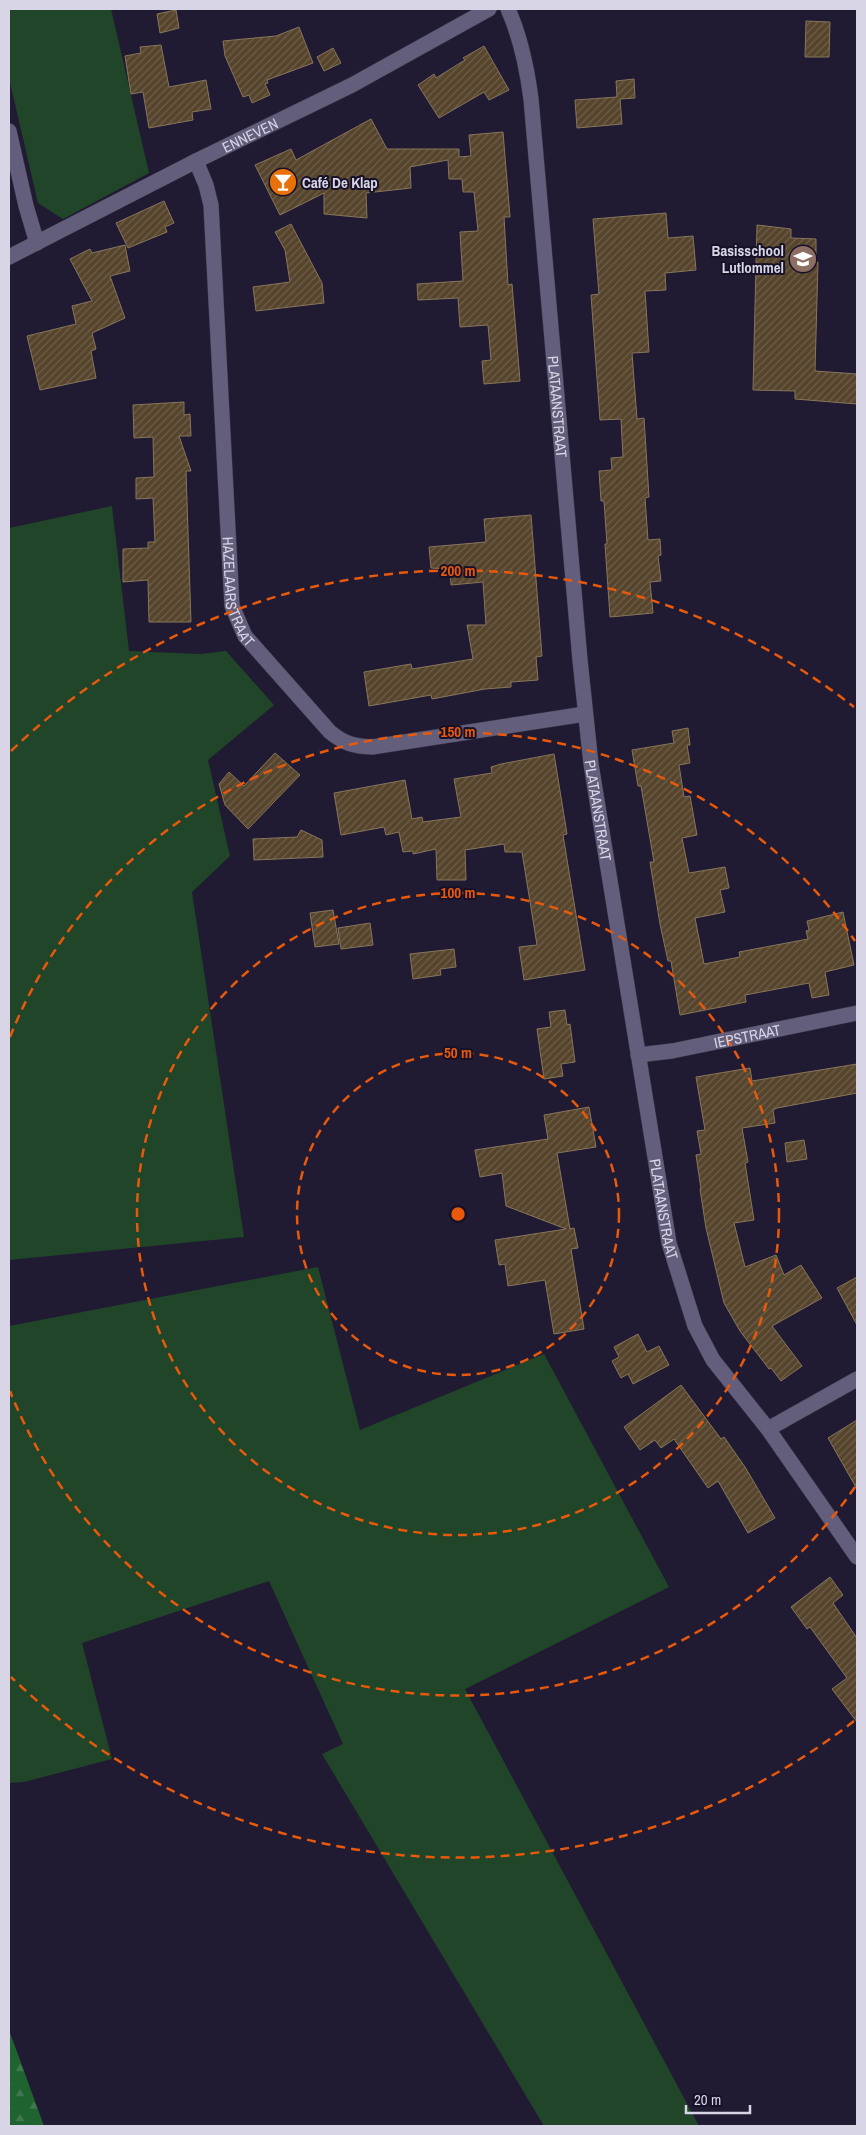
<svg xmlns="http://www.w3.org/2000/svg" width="866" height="2135" viewBox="0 0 866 2135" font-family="'Archivo Narrow',sans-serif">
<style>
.grass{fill:#214528}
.forest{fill:url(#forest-firs)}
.building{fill:url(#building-hatch);stroke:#88765b}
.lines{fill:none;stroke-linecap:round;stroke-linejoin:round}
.street-casing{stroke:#3b374a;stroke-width:16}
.street{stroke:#635e7b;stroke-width:15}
.ring{fill:none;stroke:#e8590c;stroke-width:2.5;stroke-dasharray:9 6}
.labels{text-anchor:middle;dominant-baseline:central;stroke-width:4;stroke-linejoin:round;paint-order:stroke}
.street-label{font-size:15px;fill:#d7d5e6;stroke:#171128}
.poi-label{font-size:15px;font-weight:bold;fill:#d7d5e6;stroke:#171128;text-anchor:start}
.centre{fill:#e8590c;stroke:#171128;stroke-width:2.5}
.ring-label{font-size:15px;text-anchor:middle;font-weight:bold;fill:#e8590c;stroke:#171128;stroke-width:4;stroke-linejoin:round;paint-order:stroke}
</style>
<defs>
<pattern id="forest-firs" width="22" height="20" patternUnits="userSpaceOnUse" patternTransform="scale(1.25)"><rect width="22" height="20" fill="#1f6331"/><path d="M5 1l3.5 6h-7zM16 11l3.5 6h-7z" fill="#3f784f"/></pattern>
<pattern id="building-hatch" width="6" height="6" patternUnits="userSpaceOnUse" patternTransform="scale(1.25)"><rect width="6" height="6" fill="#56452c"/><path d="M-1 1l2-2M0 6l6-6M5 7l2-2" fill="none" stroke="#6e5f4b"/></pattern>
</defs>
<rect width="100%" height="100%" fill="#201b32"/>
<g class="grass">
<polygon points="9,9 111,9 149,173 63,219 38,203 9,78"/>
<polygon points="112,506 129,651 200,654 226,651 274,705 208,760 230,856 192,892 244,1237 9,1260 9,528"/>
<polygon points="318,1267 360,1430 544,1354 669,1587 465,1689 699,2126 544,2126 322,1754 343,1744 269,1581 82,1643 112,1759 24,1782 9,1783 9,1326"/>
</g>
<polygon class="forest" points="9,2030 44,2126 9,2126"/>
<g class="building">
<polygon points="176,10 179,28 160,33 157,14"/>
<polygon points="806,21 830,22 829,57 805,57"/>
<polygon points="299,27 313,63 267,80 268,83 265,84 270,95 252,103 249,95 243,97 225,56 223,41 276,36"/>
<polygon points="161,45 169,87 206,80 211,109 192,112 193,120 149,128 143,92 131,94 125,56 141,53 140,47"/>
<polygon points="484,46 509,90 489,100 484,92 439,118 418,85 434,74 436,78 465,60 463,58"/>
<polygon points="333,48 341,63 324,71 317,57"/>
<polygon points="634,79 635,98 620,99 622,124 577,128 575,100 617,97 616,81"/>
<polygon points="371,119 387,149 459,149 459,157 471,156 469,135 503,132 510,217 504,217 508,285 512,284 520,381 484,384 482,361 491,360 488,325 460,327 458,298 418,300 417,284 463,281 460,232 478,231 474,192 463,192 462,179 449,179 448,160 410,167 411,188 366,193 367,218 324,214 324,193 280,215 255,165 291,149 296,160"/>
<polygon points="164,201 174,223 165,227 167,232 128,248 116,223"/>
<polygon points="666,213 668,238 693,236 696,270 665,273 666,290 645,291 649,352 632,353 637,419 644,418 649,497 645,498 648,540 660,539 661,555 658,556 661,581 650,582 653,613 610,617 605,544 607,544 604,501 601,501 599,471 612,470 611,458 623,457 621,419 600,420 591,295 599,294 593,219"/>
<polygon points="291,224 322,283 324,303 256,311 253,287 290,282 285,250 275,232"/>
<polygon points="757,225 791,229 791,238 816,239 816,262 818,262 815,371 857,374 857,404 795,399 795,391 753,390"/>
<polygon points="125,245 130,271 110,276 125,318 92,333 96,349 91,351 96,378 40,390 27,336 76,324 72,306 92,301 70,259 90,249 92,253"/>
<polygon points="184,402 184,415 190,414 191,436 179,436 191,471 186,471 191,622 149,622 148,580 123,582 123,549 148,548 148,542 155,542 153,498 136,499 136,478 154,477 153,437 134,438 133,405"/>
<polygon points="531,515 542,656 536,657 538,680 511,682 511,687 485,689 432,699 431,695 369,706 364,672 411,664 412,669 473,659 467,625 486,625 483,582 451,585 450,569 431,568 429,547 486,542 484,519"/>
<polygon points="688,728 690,745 687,745 690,763 679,765 684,797 690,796 697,835 682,838 689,873 725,867 729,888 720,890 725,912 695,918 704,964 740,957 739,952 808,939 806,931 809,930 807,921 843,912 854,965 825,972 829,995 812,998 809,983 745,995 746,1002 680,1015 671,961 668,961 660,924 650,862 654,862 641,786 638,786 632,750 674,743 672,731"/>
<polygon points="275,753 300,775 248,829 225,805 219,784 229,772 244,786"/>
<polygon points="554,754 567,834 563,835 585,970 524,980 519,947 537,945 522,852 505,852 504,844 465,850 466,880 437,880 436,849 413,854 413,851 403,852 399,832 386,835 384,827 341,835 334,793 405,780 412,819 422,817 423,822 461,817 454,779 492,773 491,767 501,764"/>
<polygon points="301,830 322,840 323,857 254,860 253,839 297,837"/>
<polygon points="333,910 339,944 315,947 310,913"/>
<polygon points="370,923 373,945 341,949 338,928"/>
<polygon points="454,949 456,967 440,969 441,975 413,979 410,954"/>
<polygon points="565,1010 567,1025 570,1024 575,1062 561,1064 563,1076 544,1079 537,1029 551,1027 549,1012"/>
<polygon points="857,1064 857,1093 777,1108 773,1110 775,1123 742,1128 748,1162 745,1163 754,1220 734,1223 745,1267 776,1255 784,1275 801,1265 822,1298 772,1326 802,1366 781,1381 771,1368 769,1369 740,1331 724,1303 706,1228 700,1189 701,1189 696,1155 701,1154 697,1131 705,1130 696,1077 750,1068 752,1081"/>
<polygon points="589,1107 596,1147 557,1153 570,1229 574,1228 578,1248 571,1249 584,1329 554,1334 545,1280 508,1286 505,1264 499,1265 495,1240 566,1229 506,1206 502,1173 480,1177 475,1150 548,1139 544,1115"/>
<polygon points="804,1140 807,1159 787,1162 785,1143"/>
<polygon points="857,1277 857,1325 837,1288"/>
<polygon points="638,1334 647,1352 659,1346 669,1365 633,1384 628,1374 621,1378 612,1361 619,1357 614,1347"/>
<polygon points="681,1385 721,1439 724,1437 745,1467 775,1518 748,1533 718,1481 708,1488 674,1439 661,1448 655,1440 640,1450 624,1427"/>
<polygon points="857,1420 857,1489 828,1438"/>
<polygon points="830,1577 843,1595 833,1603 857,1638 857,1722 832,1689 847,1678 810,1627 807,1629 791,1607"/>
</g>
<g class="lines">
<defs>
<g id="street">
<path id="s1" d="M508 9C521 38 527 68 531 99L580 660 591 764 669 1243 695 1326 713 1360 768 1429 857 1557"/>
<polyline points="9,131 26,206 37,243"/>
<path id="s2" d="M196 161 206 185 211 205 232 606 245 636 330 732C345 744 353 746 372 747L585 714"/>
<path id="s3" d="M9 257 196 161 352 85 489 9"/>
<path id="s4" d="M638 1055 672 1051 857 1013"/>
<polyline points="768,1429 857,1379"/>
</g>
</defs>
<use href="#street" class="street-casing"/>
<use href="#street" class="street"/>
</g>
<g class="ring">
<circle cx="458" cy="1214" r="161"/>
<circle cx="458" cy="1214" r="321"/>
<path d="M855 1487A482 482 0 0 1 10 1391M10 1037A482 482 0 0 1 855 941"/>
<path d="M854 1721A643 643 0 0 1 11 1677M11 751A643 643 0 0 1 854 707"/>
</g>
<defs>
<symbol id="bar-disc" viewBox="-11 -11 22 22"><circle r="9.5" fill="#e8710a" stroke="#171128"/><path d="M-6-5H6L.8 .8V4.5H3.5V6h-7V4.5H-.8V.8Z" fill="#fff"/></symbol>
<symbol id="school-disc" viewBox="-11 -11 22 22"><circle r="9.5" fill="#8d6e63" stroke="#171128"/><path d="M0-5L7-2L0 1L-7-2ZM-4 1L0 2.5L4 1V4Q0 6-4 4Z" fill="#fff"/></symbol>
</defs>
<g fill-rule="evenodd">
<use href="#bar-disc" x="267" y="166" width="32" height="32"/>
<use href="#school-disc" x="787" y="243" width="32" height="32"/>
</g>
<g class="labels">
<g class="street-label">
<text stroke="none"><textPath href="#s3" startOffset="270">ENNEVEN</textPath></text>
<text stroke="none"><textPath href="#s1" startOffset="402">PLATAANSTRAAT</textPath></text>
<text stroke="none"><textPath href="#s2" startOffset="435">HAZELAARSTRAAT</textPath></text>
<text stroke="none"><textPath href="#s1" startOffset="808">PLATAANSTRAAT</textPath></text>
<text stroke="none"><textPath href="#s4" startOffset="111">IEPSTRAAT</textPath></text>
<text stroke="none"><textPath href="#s1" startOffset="1212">PLATAANSTRAAT</textPath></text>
</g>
<g class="poi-label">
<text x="302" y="182">Café De Klap</text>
<text x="784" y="250" text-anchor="end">Basisschool<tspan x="784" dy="17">Lutlommel</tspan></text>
</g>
</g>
<circle cx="458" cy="1214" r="8" class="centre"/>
<g class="ring-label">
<text x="458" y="576">200 m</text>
<text x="458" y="737">150 m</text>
<text x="458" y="898">100 m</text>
<text x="458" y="1058">50 m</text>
</g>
<rect width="866" height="2135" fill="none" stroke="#d7d5e6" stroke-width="20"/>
<path d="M686 2105v8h64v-8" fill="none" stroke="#d7d5e6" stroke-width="2.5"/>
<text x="694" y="2105" font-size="15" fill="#d7d5e6" stroke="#171128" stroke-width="4" paint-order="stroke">20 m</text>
</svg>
